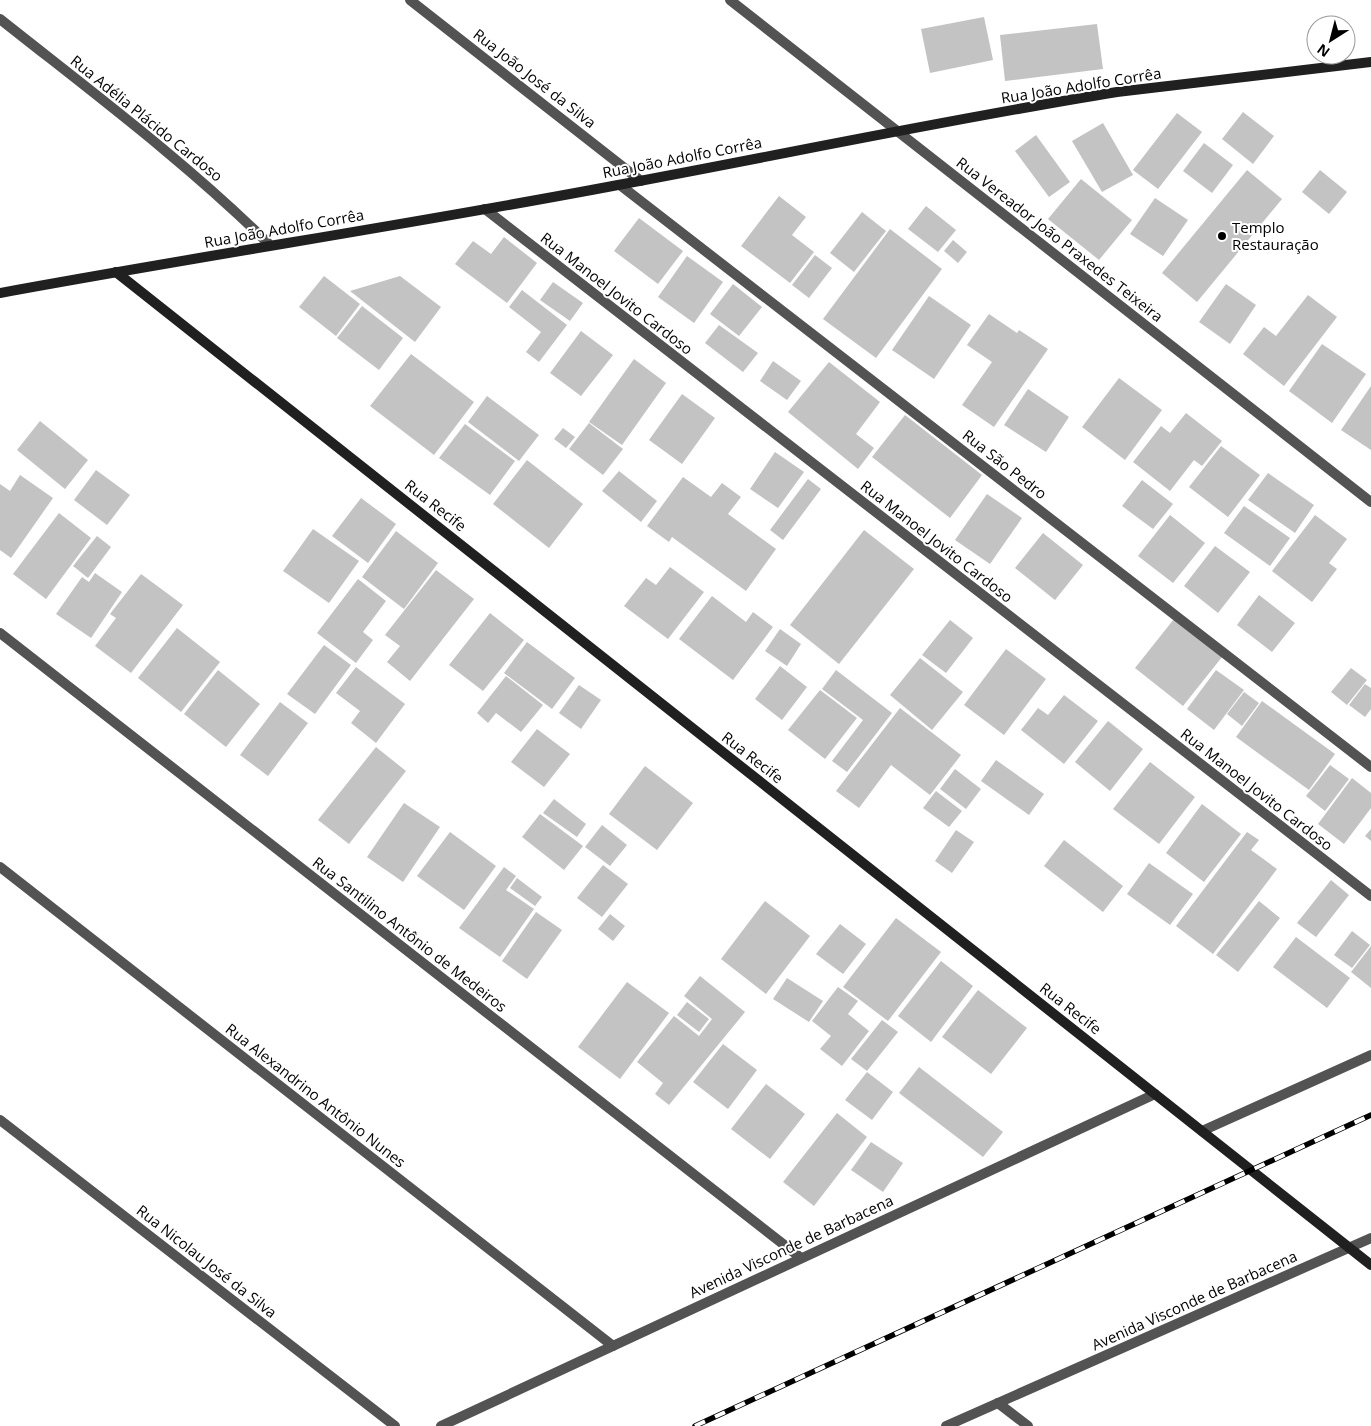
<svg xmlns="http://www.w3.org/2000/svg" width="1371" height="1426" viewBox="0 0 1371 1426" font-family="'Open Sans',sans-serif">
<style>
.building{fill:#c3c3c3}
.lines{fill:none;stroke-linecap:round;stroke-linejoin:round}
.street{stroke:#535353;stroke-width:10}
.secondary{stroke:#202020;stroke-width:10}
.rail-casing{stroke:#000;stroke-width:5.5}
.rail{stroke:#fff;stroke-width:4;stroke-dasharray:11;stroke-linecap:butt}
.poi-dot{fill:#000;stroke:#fff;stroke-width:2}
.labels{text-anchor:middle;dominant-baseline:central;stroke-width:4;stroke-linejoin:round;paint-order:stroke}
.street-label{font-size:15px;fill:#000;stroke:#fff}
.poi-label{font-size:15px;fill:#000;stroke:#fff;text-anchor:start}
</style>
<rect width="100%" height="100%" fill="#fff"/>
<g class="building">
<polygon points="984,17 993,60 930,73 921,29"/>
<polygon points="1097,24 1103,69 1005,81 1000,35"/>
<polygon points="1243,112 1274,136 1253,164 1222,139"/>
<polygon points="1177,113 1202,132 1158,189 1133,170"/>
<polygon points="1103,123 1133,175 1102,192 1072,141"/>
<polygon points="1036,135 1070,182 1049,197 1015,151"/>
<polygon points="1204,143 1233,165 1212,193 1183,171"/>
<polygon points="1247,170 1282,199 1197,302 1162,273"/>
<polygon points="1320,170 1347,192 1329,214 1302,192"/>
<polygon points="1081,179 1132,220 1099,260 1048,219"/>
<polygon points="779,196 806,217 792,235 814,252 790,283 741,246"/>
<polygon points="1155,198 1188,220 1163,256 1130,234"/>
<polygon points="926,206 956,230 938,252 908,229"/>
<polygon points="862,212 886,231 854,272 830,253"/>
<polygon points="639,218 683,251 658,284 614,251"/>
<polygon points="890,229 942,269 876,358 823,319"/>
<polygon points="504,237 537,263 507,303 455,264 473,241 491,254"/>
<polygon points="953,240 967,252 958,263 944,251"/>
<polygon points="815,255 832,268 809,298 792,285"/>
<polygon points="687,256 723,282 694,323 658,297"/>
<polygon points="324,276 360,304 336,336 299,307"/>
<polygon points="400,276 441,307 415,342 350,291"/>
<polygon points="553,282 583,303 570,321 540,300"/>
<polygon points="733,284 762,307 739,336 710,314"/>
<polygon points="1226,284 1256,305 1230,344 1199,322"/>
<polygon points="522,290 567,325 539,362 526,352 541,332 509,307"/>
<polygon points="1308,295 1337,317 1284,386 1243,354 1264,327 1276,336"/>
<polygon points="929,296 971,325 934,379 892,350"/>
<polygon points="362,306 403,338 379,370 337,338"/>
<polygon points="989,314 1017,333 1019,330 1048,349 994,427 962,405 992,362 967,345"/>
<polygon points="719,325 758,353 743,372 705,343"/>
<polygon points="581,331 613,355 581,396 550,373"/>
<polygon points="1322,344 1366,374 1332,423 1289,391"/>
<polygon points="411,354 474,402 434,455 370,406"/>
<polygon points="634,359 666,383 622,445 589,422"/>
<polygon points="773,361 801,381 787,400 760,381"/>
<polygon points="829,362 880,402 856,434 874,448 858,469 788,412"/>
<polygon points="1119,378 1162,410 1125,460 1082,427"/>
<polygon points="1371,386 1371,450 1341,430"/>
<polygon points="1028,389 1069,417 1046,452 1004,425"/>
<polygon points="682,394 715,418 682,464 649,440"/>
<polygon points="487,396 539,435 519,461 468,422"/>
<polygon points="1186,413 1222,441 1202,466 1194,460 1170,491 1133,462 1161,426 1170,433"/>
<polygon points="905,415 982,475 950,518 872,457"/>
<polygon points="40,421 88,460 65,489 17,450"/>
<polygon points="589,423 623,449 603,475 569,449"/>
<polygon points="465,424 515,461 490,495 439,458"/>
<polygon points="563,428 575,437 566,448 554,439"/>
<polygon points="1221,446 1260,475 1228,517 1189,487"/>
<polygon points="775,452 804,472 778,508 750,489"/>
<polygon points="527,460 583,504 549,548 493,504"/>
<polygon points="96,470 130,495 107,525 74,500"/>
<polygon points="619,471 657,501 641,522 602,491"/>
<polygon points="1268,473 1314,505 1295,533 1248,500"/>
<polygon points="20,475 53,498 11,558 0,550 0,484 10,491"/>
<polygon points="683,477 711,497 722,483 741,497 728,514 776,549 746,591 672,537 669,542 647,526"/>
<polygon points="808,479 821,489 783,540 770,530"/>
<polygon points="1142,480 1173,504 1153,529 1122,506"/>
<polygon points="987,494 1022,518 990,564 955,540"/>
<polygon points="361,498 396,524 368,563 332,536"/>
<polygon points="1244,506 1290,538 1270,566 1224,533"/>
<polygon points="59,513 91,538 46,599 13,574"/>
<polygon points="1170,515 1205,543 1173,583 1138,556"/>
<polygon points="1315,515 1347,539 1329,563 1337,569 1312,602 1272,571"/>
<polygon points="313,529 359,561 329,603 283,571"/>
<polygon points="864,530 914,569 839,664 790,625"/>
<polygon points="396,531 438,563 404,609 362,577"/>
<polygon points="1043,533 1083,565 1055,600 1015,568"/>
<polygon points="97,536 111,547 88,578 73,566"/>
<polygon points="1215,546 1250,572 1218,613 1184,586"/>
<polygon points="670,567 704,592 668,639 624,606 646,578 656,585"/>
<polygon points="436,570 474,599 410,681 387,662 400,646 385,635"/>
<polygon points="95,573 122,592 91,638 56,614 82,577 89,582"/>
<polygon points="141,574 183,605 131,673 95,646 116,618 110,614"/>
<polygon points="358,579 386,601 363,632 373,640 356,663 317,633"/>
<polygon points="1259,595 1295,623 1272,652 1237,625"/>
<polygon points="712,596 746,622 753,612 773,627 733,680 679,639"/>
<polygon points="490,613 524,640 483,691 449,665"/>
<polygon points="1174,619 1222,657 1183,706 1135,668"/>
<polygon points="950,620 973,638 946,673 922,655"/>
<polygon points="177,628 220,662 181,712 138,678"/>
<polygon points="780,629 801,644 787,666 765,651"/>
<polygon points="527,642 575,678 552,709 504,673"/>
<polygon points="324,645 351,665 315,714 287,694"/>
<polygon points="1006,649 1046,679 1004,735 964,705"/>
<polygon points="920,658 963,692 932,730 890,695"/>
<polygon points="780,666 807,687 782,720 755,699"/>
<polygon points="356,667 405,704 376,743 351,723 360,711 336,693"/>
<polygon points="1351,668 1367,680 1347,705 1331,692"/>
<polygon points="218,670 260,704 226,747 184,714"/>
<polygon points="836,670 892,713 847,772 832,761 863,720 822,689"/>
<polygon points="1216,670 1244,690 1214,730 1187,709"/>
<polygon points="506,676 543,705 521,732 496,713 488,723 477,713"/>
<polygon points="1365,684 1371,688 1371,709 1365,717 1349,705"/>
<polygon points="579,685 601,700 581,729 559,713"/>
<polygon points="820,690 857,718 825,759 788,730"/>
<polygon points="1244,692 1259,703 1242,726 1227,714"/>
<polygon points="1064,695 1098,721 1064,764 1021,730 1038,708 1048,715"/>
<polygon points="1262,701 1335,754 1309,790 1236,737"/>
<polygon points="280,702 308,723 268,776 240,755"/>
<polygon points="900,708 961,755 930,795 891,765 859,808 836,791"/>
<polygon points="1108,721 1143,749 1110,791 1075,762"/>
<polygon points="537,729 570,754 544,787 511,762"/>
<polygon points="376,747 406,771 349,844 318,820"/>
<polygon points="996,760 1044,794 1029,815 981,781"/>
<polygon points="1150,762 1195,797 1159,844 1113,809"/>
<polygon points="1330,765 1349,779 1325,811 1306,796"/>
<polygon points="645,766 693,803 657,850 609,814"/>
<polygon points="955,769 981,789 966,809 940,789"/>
<polygon points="1352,778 1371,793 1371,808 1344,844 1318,824"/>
<polygon points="936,791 962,811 949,827 923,808"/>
<polygon points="554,799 586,824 577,837 543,813"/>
<polygon points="404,803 440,827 403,882 367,857"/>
<polygon points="1202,804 1241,834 1204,882 1166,853"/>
<polygon points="540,814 583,846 564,870 522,837"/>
<polygon points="602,825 627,845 610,866 585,847"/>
<polygon points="1371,829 1371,841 1365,836"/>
<polygon points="956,830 974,842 952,873 935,861"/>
<polygon points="450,832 496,866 464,910 417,876"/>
<polygon points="1247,832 1259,840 1251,850 1277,869 1213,954 1176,926"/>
<polygon points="1064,840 1123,886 1103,912 1044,866"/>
<polygon points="1149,863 1193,894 1170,925 1127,894"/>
<polygon points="603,865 628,884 602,917 577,898"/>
<polygon points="504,867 516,876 506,890 534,909 500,957 459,928"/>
<polygon points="517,878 542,897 535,906 510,888"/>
<polygon points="1331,880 1349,895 1316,937 1297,923"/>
<polygon points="765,901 810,936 766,994 721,959"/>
<polygon points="1259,901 1280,918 1238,972 1216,955"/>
<polygon points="536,912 562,930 527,979 502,961"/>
<polygon points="610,914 625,926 613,941 598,929"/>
<polygon points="896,918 941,952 888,1021 843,987"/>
<polygon points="840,924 866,944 843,974 816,954"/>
<polygon points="1352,931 1370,945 1352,968 1334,955"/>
<polygon points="1296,937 1350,978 1327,1008 1273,967"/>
<polygon points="1371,946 1371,988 1351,972"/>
<polygon points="941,961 973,986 931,1042 898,1016"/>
<polygon points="700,976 745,1012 669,1105 655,1094 663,1083 637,1062 674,1016 699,1036 712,1019 684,996"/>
<polygon points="787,978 823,1001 809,1022 773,999"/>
<polygon points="627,982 669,1013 620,1079 578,1047"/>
<polygon points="838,987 858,1001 848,1014 869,1031 842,1066 820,1049 831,1036 812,1021"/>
<polygon points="978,990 1027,1028 991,1074 942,1037"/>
<polygon points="687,1002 709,1019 699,1032 677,1015"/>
<polygon points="882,1020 898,1032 867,1071 851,1059"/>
<polygon points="723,1044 757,1070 728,1109 693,1082"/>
<polygon points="919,1067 1003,1132 983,1157 899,1093"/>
<polygon points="867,1072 893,1092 872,1120 845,1100"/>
<polygon points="766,1084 805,1114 770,1159 731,1129"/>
<polygon points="837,1113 867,1137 814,1206 783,1182"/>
<polygon points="871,1142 903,1163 883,1192 851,1170"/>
</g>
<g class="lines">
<g class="street">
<polyline points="410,0 641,181"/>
<polyline points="730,0 1371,502"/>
<path d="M0 19C92 92 186 162 270 245"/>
<polyline points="620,185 1371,767"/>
<polyline points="485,209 1371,896"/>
<polyline points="0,633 801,1258"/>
<polyline points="0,867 613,1346"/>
<polyline points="0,1120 395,1426"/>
<polyline points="1202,1131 1371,1055"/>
<polyline points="998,1403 1028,1426"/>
<polyline points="441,1426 1155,1094"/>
<polyline points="946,1426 1371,1238"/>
</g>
<g class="secondary">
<polyline points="116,272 1371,1265"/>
<path d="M0 293C206 255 413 224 618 185 785 154 950 119 1117 92L1371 62"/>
</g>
<defs>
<polyline id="rail" points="695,1426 1371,1115"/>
</defs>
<use href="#rail" class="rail-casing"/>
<use href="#rail" class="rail"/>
</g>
<circle class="poi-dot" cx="1222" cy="236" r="5"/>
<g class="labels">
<g class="street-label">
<text transform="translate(535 78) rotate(38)">Rua João José da Silva</text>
<text transform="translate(1081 85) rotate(-9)">Rua João Adolfo Corrêa</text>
<text transform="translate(147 118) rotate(39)">Rua Adélia Plácido Cardoso</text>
<text transform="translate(682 157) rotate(-11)">Rua João Adolfo Corrêa</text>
<text transform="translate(284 228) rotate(-10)">Rua João Adolfo Corrêa</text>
<text transform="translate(1060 239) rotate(38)">Rua Vereador João Praxedes Teixeira</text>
<text transform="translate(617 293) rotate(38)">Rua Manoel Jovito Cardoso</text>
<text transform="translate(1005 464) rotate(38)">Rua São Pedro</text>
<text transform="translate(436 505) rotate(38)">Rua Recife</text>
<text transform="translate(937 541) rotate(38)">Rua Manoel Jovito Cardoso</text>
<text transform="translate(753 757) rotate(38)">Rua Recife</text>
<text transform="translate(1257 789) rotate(38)">Rua Manoel Jovito Cardoso</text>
<text transform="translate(410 934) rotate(38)">Rua Santilino Antônio de Medeiros</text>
<text transform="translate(1071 1008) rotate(38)">Rua Recife</text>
<text transform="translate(316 1095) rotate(38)">Rua Alexandrino Antônio Nunes</text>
<text transform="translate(791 1246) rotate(-25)">Avenida Visconde de Barbacena</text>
<text transform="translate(207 1261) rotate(38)">Rua Nicolau José da Silva</text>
<text transform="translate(1194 1300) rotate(-24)">Avenida Visconde de Barbacena</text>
</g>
<g class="poi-label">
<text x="1232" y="227">Templo<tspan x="1232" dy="17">Restauração</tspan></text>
</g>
</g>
<g transform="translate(1331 40) rotate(216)"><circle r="24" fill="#ffffff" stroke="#999999"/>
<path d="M0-4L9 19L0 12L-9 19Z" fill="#000000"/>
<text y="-8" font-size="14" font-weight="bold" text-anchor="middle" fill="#000000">N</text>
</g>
</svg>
